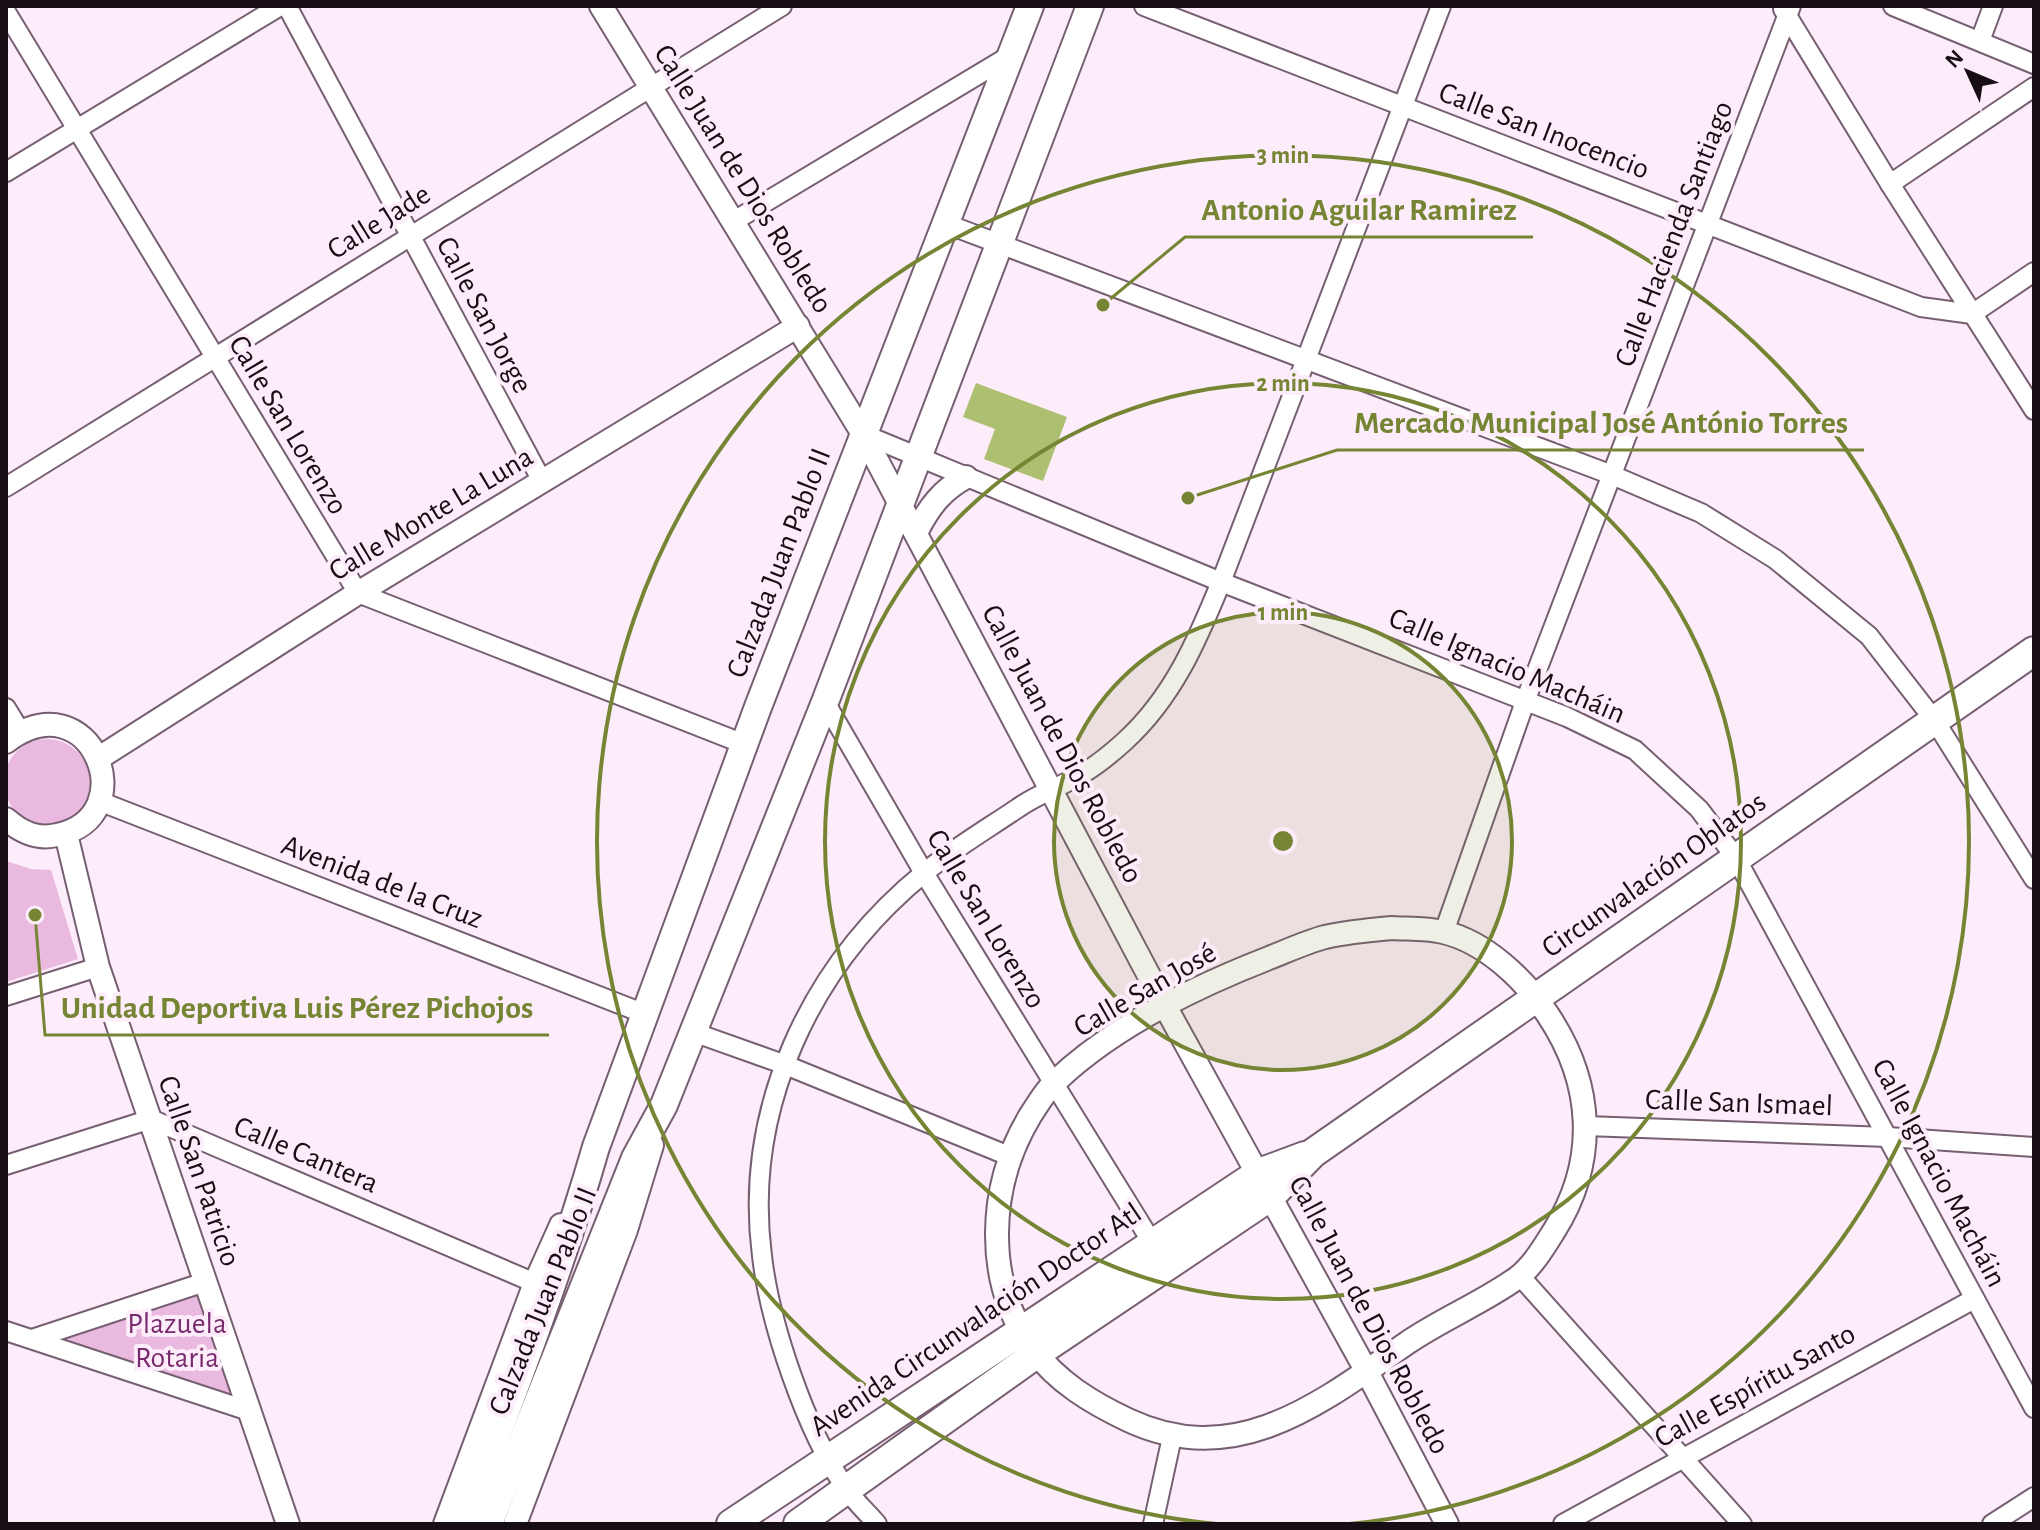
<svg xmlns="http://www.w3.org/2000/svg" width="2040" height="1530" viewBox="0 0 2040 1530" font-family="'Alegreya Sans',sans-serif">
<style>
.green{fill:#eab9e0}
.building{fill:#adbf70}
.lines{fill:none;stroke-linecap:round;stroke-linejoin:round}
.minor-casing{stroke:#775f72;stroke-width:22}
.tertiary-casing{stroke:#775f72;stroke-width:26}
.secondary-casing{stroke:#775f72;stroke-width:30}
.primary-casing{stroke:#775f72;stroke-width:32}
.minor{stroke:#fff;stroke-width:18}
.tertiary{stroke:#fff;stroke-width:22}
.secondary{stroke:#fff;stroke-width:26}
.primary{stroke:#fff;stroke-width:28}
.ring{fill:none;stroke:#758534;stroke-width:4}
.labels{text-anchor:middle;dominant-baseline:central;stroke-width:8;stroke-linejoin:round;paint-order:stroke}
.street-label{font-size:30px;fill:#170e15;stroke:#fdecf9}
.park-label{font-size:30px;fill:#782b6d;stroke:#fdecf9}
.centre{fill:#758534;stroke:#fdecf9;stroke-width:4}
.ring-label{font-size:24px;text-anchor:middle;font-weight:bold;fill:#758534;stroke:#fdecf9;stroke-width:8;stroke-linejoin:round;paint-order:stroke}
.leader{fill:none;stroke:#758534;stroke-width:3}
.callout-dot{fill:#758534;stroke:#fdecf9;stroke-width:3}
.callout-label{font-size:32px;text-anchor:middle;font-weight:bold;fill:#758534;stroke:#fdecf9;stroke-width:8;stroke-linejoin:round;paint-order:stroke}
</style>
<rect width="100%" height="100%" fill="#fdecf9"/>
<g class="green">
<circle cx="47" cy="782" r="43"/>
<polygon points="6,861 31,869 51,870 78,959 6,982"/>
<polygon points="200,1295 233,1395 60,1341"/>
</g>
<polygon class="building" points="976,383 1067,417 1043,481 984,459 995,429 963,417"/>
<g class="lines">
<defs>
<g id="minor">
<polyline points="287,6 542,481"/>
<polyline points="1144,6 1921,307 1972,314 2034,272"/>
<polyline points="1893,6 2034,64"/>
<polyline points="1783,9 1890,184 2034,410"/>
<polyline points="6,12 358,593 744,744"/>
<polyline points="1980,41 1993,6"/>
<polyline points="6,172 280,6"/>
<polyline points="1890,184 2034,87"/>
<polyline points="734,221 1011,55"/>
<polyline points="944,223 1612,475 1701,513 1775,559 1869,636 1935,721 2034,879"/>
<polyline points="863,434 1221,582 1567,717 1635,750 1699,809 1736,858 2034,1408"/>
<polyline points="6,487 782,6"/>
<polyline points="825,702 924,873 1153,1244"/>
<polyline points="6,708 20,731"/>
<polyline points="99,801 645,1014"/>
<polyline points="1444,932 1526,699 1791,6"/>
<polyline points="6,996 98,967"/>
<polyline points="693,1032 783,1064 1009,1156"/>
<polyline points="1586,1126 1888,1137 2034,1147"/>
<polyline points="6,1165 151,1119 535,1283"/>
<polyline points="1520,1276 1742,1524"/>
<polyline points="6,1331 249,1411"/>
<polyline points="32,1339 205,1282"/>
<path d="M877 1524C867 1512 854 1501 845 1487 806 1430 770 1325 762 1256 743 1109 810 966 924 873 953 849 987 829 1018 808 1039 793 1061 787 1082 774 1097 765 1113 752 1125 741 1173 697 1197 641 1221 582L1441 6"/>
<polyline points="1153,1524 1172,1437"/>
<polyline points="1563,1524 1974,1299"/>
<polyline points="1992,1524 2034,1497"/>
</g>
<g id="tertiary">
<polyline points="601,6 863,434 1165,1006 1367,1372 1447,1524"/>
<path d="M917 531C929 507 942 490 966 477"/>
<path d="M6 742C91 677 146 817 57 835 37 840 21 832 6 819"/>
<polyline points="99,758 358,593 798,326"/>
<polyline points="66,834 98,967 288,1524"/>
<path d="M1392 928C1408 929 1427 928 1443 932 1486 942 1525 980 1548 1015 1594 1084 1598 1161 1554 1231 1544 1247 1532 1267 1517 1278 1482 1303 1442 1319 1407 1343 1321 1403 1236 1471 1128 1420 1092 1403 1057 1382 1033 1349 983 1281 988 1186 1030 1116 1038 1104 1045 1091 1055 1082 1111 1028 1197 986 1269 958 1287 951 1306 942 1325 937 1347 932 1369 930 1392 928Z"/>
<polyline points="445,1524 535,1283 561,1225"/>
<polyline points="515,1524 626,1230 652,1145"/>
</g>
<g id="secondary">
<path d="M463 1524C511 1399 559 1275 596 1147L758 707 1030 6"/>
<polyline points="489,1524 635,1158 664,1105 825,702 1090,6"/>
</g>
<g id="primary">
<polyline points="731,1524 1259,1173 1305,1156"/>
<polyline points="798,1524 1036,1354 1271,1196 1313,1153 2034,651"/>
</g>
</defs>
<use href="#minor" class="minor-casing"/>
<use href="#tertiary" class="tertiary-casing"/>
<use href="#secondary" class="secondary-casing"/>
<use href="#primary" class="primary-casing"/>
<use href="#minor" class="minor"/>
<use href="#tertiary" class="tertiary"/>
<use href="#secondary" class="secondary"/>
<use href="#primary" class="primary"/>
</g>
<circle cx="1283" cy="841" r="229" fill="#758534" fill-opacity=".12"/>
<g class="ring">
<circle cx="1283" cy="841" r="229"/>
<circle cx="1283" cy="841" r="458"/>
<path d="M1217 1524A686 686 0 1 1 1349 1524"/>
</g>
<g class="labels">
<g class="street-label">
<text transform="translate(1544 131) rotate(21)">Calle San Inocencio</text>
<text transform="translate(743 179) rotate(58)">Calle Juan de Dios Robledo</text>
<text transform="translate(379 222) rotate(-32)">Calle Jade</text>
<text transform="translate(1674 234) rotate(-69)">Calle Hacienda Santiago</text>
<text transform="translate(484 315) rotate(62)">Calle San Jorge</text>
<text transform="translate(288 425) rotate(59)">Calle San Lorenzo</text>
<text transform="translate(431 514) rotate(-31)">Calle Monte La Luna</text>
<text transform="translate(779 563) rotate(-69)">Calzada Juan Pablo II</text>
<text transform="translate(1507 666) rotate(23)">Calle Ignacio Macháin</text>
<text transform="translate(1062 744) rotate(62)">Calle Juan de Dios Robledo</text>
<text transform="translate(1654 875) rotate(-35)">Circunvalación Oblatos</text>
<text transform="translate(382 882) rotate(21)">Avenida de la Cruz</text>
<text transform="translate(986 919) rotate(59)">Calle San Lorenzo</text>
<text transform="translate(1145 990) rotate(-30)">Calle San José</text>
<text transform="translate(1739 1103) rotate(2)">Calle San Ismael</text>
<text transform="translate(306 1155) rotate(23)">Calle Cantera</text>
<text transform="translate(199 1171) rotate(71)">Calle San Patricio</text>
<text transform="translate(1939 1173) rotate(62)">Calle Ignacio Macháin</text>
<text transform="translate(543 1301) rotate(-68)">Calzada Juan Pablo II</text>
<text transform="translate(1369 1315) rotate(62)">Calle Juan de Dios Robledo</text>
<text transform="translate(976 1320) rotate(-34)">Avenida Circunvalación Doctor Atl</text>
<text transform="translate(1755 1386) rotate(-29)">Calle Espíritu Santo</text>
</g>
<g class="park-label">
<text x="177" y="1324">Plazuela<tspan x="177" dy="34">Rotaria</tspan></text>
</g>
</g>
<circle cx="1283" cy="841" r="12" class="centre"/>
<g class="ring-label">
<text x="1283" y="163">3 min</text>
<text x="1283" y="391">2 min</text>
<text x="1283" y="620">1 min</text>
</g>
<path class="leader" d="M1103 305L1185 237H1533M1188 498L1337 450H1864M35 915L45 1035H549"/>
<g class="callout-dot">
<circle cx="1103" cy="305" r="8"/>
<circle cx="1188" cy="498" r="8"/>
<circle cx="35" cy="915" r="8"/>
</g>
<g class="callout-label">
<text x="1359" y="220">Antonio Aguilar Ramirez</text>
<text x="1601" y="433">Mercado Municipal José António Torres</text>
<text x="297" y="1018">Unidad Deportiva Luis Pérez Pichojos</text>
</g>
<rect width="2040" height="1530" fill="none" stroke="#170e15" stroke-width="16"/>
<g transform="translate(1968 72) rotate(314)" stroke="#fdecf9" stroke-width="6" paint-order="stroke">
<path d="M0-6L14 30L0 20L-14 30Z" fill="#170e15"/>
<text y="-12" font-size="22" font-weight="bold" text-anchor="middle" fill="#170e15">N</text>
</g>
</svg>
